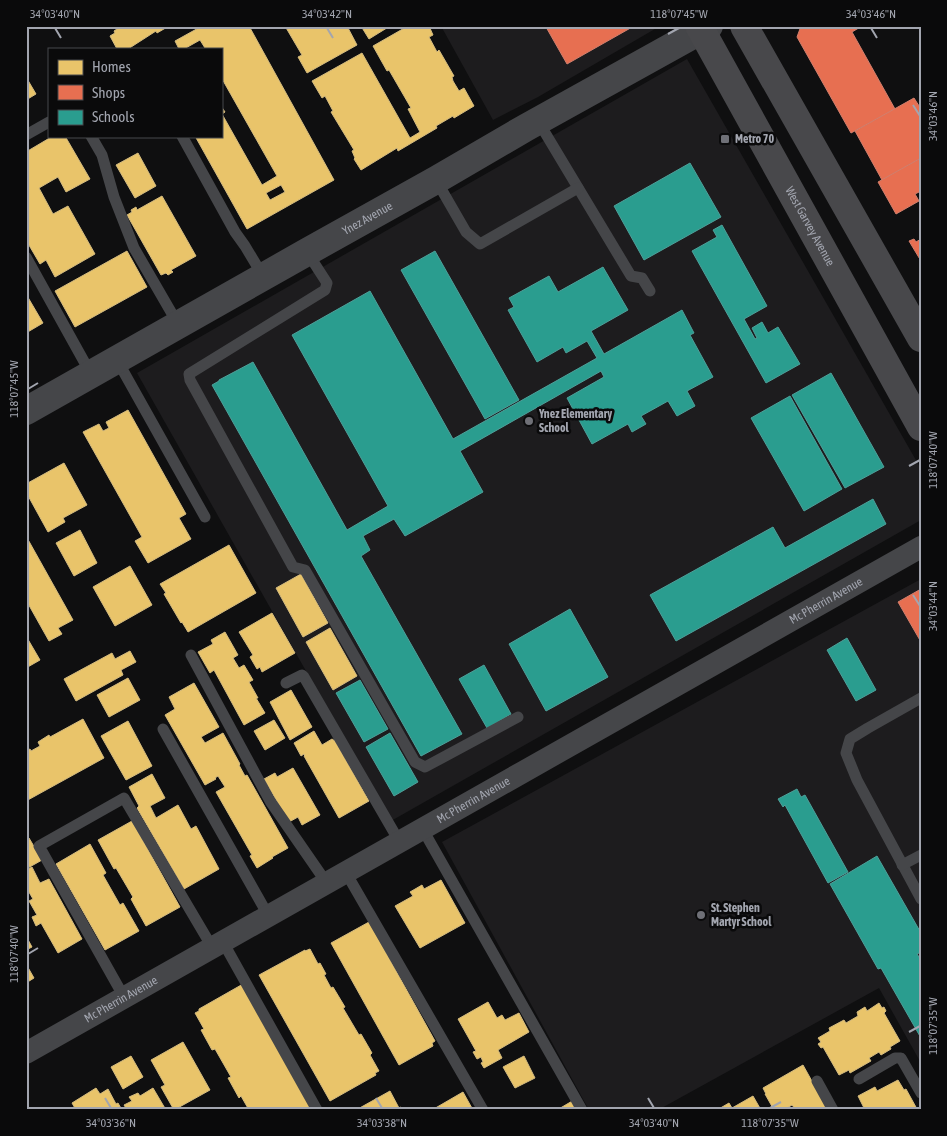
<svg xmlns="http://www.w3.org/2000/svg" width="947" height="1136" viewBox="0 0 947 1136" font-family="'Asap Condensed',sans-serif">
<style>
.built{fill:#1d1c1e}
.homes{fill:#e9c46a;stroke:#d4bb7f;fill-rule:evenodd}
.shops{fill:#e76f51;stroke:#d27f6d}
.schools{fill:#2a9d8f;stroke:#4e9f99}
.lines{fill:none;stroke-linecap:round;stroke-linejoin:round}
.service{stroke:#454649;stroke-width:11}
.minor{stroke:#454649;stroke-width:22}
.tertiary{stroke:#454649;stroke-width:28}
.primary{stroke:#48484b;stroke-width:28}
.ticks{fill:none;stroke:#a2a5af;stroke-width:2}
.poi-dot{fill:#6f7077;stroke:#0a0a0b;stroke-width:2}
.labels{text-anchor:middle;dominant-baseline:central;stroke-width:5;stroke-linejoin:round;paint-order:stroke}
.poi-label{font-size:12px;font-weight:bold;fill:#a2a5af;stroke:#0a0a0b;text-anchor:start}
.street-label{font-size:12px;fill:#a2a5af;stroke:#0a0a0b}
.neatline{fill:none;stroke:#a2a5af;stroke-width:2}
.ticks-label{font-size:12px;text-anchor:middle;fill:#a2a5af}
</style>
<rect width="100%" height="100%" fill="#0f0f10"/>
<g class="built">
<polygon points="441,26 660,26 538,97 493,120"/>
<polygon points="687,59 921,469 921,520 391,821 137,373"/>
<polygon points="921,579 921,1063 879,988 658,1110 589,1110 442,842"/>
</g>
<g class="homes">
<polygon points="125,26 169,26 157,33 156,31 128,49 117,49 110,36 115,33 114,31 120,27 121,28"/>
<path d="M202 26H249L334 180 247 229 195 136H221V106L225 112 222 114 262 185 277 176 221 77V49H204L205 48 200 40 184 49H179L175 41ZM281 185 285 192 270 200 266 193Z"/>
<polygon points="285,26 347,26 357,45 307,73 298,57 302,55"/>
<polygon points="361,26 390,26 369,39"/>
<polygon points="408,26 429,26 433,35 429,37 437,52 439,50 454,76 452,77 453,81 459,91 464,88 474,106 454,118 453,116 436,126 437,128 398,151 397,148 361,170 354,159 355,158 352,151 354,150 331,112 333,111 325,96 322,98 312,81 362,53 410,138 420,132 408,109 411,108 389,70 387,71 373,46"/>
<polygon points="26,77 36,94 26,100"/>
<polygon points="53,136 65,136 90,179 66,192 58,177 39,188 53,214 68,206 95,254 55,277 46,260 40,264 26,240 26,152"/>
<polygon points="138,153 156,186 135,198 116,165"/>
<polygon points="162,196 196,256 171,270 173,272 168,275 166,273 161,275 127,215 132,212 131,210 136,207 137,210"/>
<polygon points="127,251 147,287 75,327 55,291"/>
<polygon points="26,294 43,323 26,333"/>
<polygon points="128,410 186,514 179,518 191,539 148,563 135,541 142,537 83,432 99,424 103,431 109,428 106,422"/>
<polygon points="64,463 87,505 63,518 65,522 48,532 26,492 26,484"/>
<polygon points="80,530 97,563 74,576 56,543"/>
<polygon points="26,536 73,620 58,628 62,634 49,641 26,600"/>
<polygon points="229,545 256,593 188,632 182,622 181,623 164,594 166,593 160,584"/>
<polygon points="130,566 152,605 115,626 93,587"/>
<polygon points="301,574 328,623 303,637 276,588"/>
<polygon points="272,613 295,653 262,672 260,667 257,669 250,657 253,655 239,632"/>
<polygon points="330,628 357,676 333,690 306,642"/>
<polygon points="225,632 238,655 233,658 239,668 244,665 253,680 249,682 258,698 256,698 265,713 244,725 214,670 210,673 198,652 213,644 211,640"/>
<polygon points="26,636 40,660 26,668"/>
<polygon points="130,651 136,662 121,670 123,675 76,701 64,679 112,653 115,659"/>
<polygon points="128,678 140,700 109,717 97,695"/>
<polygon points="194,683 219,727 201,737 205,743 223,733 240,764 239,765 245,776 247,775 288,848 272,857 273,858 257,868 250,856 252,855 216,792 225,787 218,776 215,778 216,779 205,785 165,715 175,709 169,697"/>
<polygon points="291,690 312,727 290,740 270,702"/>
<polygon points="83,719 104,758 26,801 26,751 30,749 31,751 40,746 38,742 49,735 50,737"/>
<polygon points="274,720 285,738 265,750 254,731"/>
<polygon points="128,721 152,766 126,780 101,736"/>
<polygon points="314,731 322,745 332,739 335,741 369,801 339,818 304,756 305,755 304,754 301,756 294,743"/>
<polygon points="293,768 320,815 302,825 298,817 289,822 264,779 275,773 277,777"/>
<polygon points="152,774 165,798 150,806 156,818 178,805 191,829 196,826 219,869 184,889 137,808 139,806 129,787"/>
<polygon points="132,821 180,907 146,926 131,899 133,897 116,868 114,869 98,840"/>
<polygon points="29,838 42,860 26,869 26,840"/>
<polygon points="90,844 106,873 103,875 120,905 123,903 139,931 105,950 56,864"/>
<polygon points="32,867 40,883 49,879 82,939 58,953 41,923 36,926 32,917 37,915 29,901 33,899 26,887 26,870"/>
<polygon points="441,880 465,923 420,948 395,906 413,896 410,892 422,885 424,889"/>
<polygon points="369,922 435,1041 432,1043 433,1046 399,1065 331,943"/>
<polygon points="26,936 32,947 26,950"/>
<polygon points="310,949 318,964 320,963 326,974 324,975 331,988 333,987 345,1007 343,1008 359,1035 361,1034 372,1053 370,1055 379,1071 375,1073 376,1075 330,1101 259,975 305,950 305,951"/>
<polygon points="26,964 34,978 26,983"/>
<polygon points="243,984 314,1110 249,1110 241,1096 239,1098 228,1078 231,1077 215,1049 212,1050 201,1030 204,1029 195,1013 199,1011 199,1009"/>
<polygon points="488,1002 497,1018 502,1015 505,1020 519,1013 529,1032 498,1050 502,1058 484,1068 481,1063 483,1062 481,1057 477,1059 473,1052 476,1051 458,1019"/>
<polygon points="879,1003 882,1008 884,1007 886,1011 884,1013 900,1041 890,1047 891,1049 881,1055 879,1052 869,1058 871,1061 850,1073 849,1070 839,1075 823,1047 821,1048 818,1044 821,1042 818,1038 830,1031 829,1028 844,1020 846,1023 858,1016 857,1012 865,1007 867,1011"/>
<polygon points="183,1042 210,1090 174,1110 161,1087 165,1085 151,1060"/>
<polygon points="131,1056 143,1077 123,1089 111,1067"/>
<polygon points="524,1056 535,1078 515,1088 503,1067"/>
<polygon points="803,1065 828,1110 796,1110 792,1105 784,1110 774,1110 765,1094 766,1094 763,1088"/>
<polygon points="898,1080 904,1090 906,1089 917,1109 865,1110 858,1096 875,1087 877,1091"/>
<polygon points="96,1088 100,1094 108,1089 116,1104 118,1103 122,1110 76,1110 72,1103"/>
<polygon points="153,1088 166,1110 127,1110 124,1105 132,1101 129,1097 138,1093 140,1096"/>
<polygon points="390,1091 399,1108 401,1107 403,1110 356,1110"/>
<polygon points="463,1092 473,1110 432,1110"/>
<polygon points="753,1096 761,1110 717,1110 729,1103 732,1108"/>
<polygon points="574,1100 580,1110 557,1110"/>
</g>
<g class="shops">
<polygon points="548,26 634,26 567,64 546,27"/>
<polygon points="801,26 862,26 852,32 895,109 851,133 797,37"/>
<polygon points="914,98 921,109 921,158 882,180 855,131"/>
<polygon points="921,158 921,191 915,194 919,201 896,214 878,182"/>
<polygon points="914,239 916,242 921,239 921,261 909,241"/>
<polygon points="921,589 921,642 898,602"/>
</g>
<g class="schools">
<polygon points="690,163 721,217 644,260 614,206"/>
<polygon points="722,225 767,306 744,319 755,339 757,338 752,328 762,322 768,333 778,327 800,364 766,383 692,251 717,237 713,230"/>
<polygon points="435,251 519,400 485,419 401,270"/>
<polygon points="603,267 628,310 591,331 604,354 682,310 694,333 690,335 713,377 687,391 695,406 677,416 668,401 641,416 646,424 632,432 628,424 592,444 567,398 604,377 601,371 460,451 483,492 405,536 394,519 363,536 370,550 361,556 462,734 421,756 212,385 219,381 219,380 253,362 347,530 388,506 292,335 370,291 453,439 597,358 587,341 566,353 563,347 537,362 508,310 514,307 509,298 549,276 558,292"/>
<polygon points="831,373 884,467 845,488 792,395"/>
<polygon points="790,396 842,489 804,511 751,418"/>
<polygon points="873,499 886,524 676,641 650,595 773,527 785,548"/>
<polygon points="570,609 608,677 546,711 509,644"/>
<polygon points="847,638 876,690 856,701 827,650"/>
<polygon points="484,665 511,714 487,728 459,679"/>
<polygon points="360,680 388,729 364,742 336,693"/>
<polygon points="390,733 418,782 394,796 366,747"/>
<polygon points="797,789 801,797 805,795 848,872 828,883 785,805 783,807 778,799"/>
<polygon points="877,856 921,933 921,952 917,954 921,960 921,1038 881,968 878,969 830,884"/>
</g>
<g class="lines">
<g class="service">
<polyline points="538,121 631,276 642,278 650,291"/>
<polyline points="26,135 49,122"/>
<polyline points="91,136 102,155 114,197 134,248 178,324"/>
<polyline points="182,136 235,232 245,246 263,276"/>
<polyline points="436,180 466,232 480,244 578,188"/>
<polyline points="307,252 327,283 325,290 189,374 190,380 293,567 305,570 415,762 425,767 518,717"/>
<polyline points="26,257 91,374"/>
<polyline points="117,360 205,517"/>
<polyline points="191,655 270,801 326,882"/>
<polyline points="286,683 302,675 304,677 399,841"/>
<polyline points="921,698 868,728 850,739 846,753 857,780 921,899"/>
<polyline points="163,729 268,915"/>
<polyline points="422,828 582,1110"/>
<polyline points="902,865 921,855"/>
<polyline points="345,871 483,1110"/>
<polyline points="223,942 317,1110"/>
<polyline points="124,997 39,846 124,798 212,947"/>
<polyline points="859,1079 895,1058 901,1058 921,1093"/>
<polyline points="817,1081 833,1110"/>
</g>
<path class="minor" id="s1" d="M26 1053 921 547"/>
<path class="tertiary" id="s2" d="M26 411 307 252 436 180 527 127 709 26"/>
<g class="primary">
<path id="s3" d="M699 26 921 427"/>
<polyline points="744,26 921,338"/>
</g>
</g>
<path class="ticks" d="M55 28 61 38M327 28 333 38M871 28 877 38M668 34 679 28M913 105 920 116M28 389 38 383M909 466 920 460M913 595 920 606M28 954 38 948M909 1032 920 1026M105 1098 111 1108M376 1098 382 1108M648 1098 654 1108M770 1108 781 1102"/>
<g class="poi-dot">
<rect x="720" y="134" width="10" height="10" rx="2.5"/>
<circle cx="529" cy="421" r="5"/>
<circle cx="701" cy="915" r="5"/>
</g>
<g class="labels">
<g class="poi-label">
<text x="735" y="139">Metro 70</text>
<text x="539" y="414">Ynez Elementary<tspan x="539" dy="14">School</tspan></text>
<text x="711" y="908">St. Stephen<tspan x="711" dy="14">Martyr School</tspan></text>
</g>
<g class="street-label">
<text stroke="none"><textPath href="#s2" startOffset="392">Ynez Avenue</textPath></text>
<text stroke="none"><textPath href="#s3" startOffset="229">West Garvey Avenue</textPath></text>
<text stroke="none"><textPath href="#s1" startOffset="919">Mc Pherrin Avenue</textPath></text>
<text stroke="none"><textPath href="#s1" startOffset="514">Mc Pherrin Avenue</textPath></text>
<text stroke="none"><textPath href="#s1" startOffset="109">Mc Pherrin Avenue</textPath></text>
</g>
</g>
<rect width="947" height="1136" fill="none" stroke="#0a0a0b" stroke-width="55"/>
<rect x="48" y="48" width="175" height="90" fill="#0a0a0b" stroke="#47484d"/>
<rect x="58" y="60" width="25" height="15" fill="#e9c46a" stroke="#47484d"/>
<text x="92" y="72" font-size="15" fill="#a2a5af">Homes</text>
<rect x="58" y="85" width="25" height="15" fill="#e76f51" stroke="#47484d"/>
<text x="92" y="98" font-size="15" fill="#a2a5af">Shops</text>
<rect x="58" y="110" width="25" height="15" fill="#2a9d8f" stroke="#47484d"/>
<text x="92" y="122" font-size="15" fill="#a2a5af">Schools</text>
<rect x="28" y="28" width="892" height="1080" class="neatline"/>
<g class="ticks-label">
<text x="55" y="18">34°03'40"N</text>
<text x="327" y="18">34°03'42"N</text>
<text x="679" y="18">118°07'45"W</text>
<text x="871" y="18">34°03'46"N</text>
<text transform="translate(933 116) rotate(-90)" y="4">34°03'46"N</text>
<text transform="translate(14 389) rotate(-90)" y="4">118°07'45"W</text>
<text transform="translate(933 460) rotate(-90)" y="4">118°07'40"W</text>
<text transform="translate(933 606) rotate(-90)" y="4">34°03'44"N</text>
<text transform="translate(14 954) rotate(-90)" y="4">118°07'40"W</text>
<text transform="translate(933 1026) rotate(-90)" y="4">118°07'35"W</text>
<text x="111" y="1127">34°03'36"N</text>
<text x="382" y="1127">34°03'38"N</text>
<text x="654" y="1127">34°03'40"N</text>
<text x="770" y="1127">118°07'35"W</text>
</g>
</svg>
